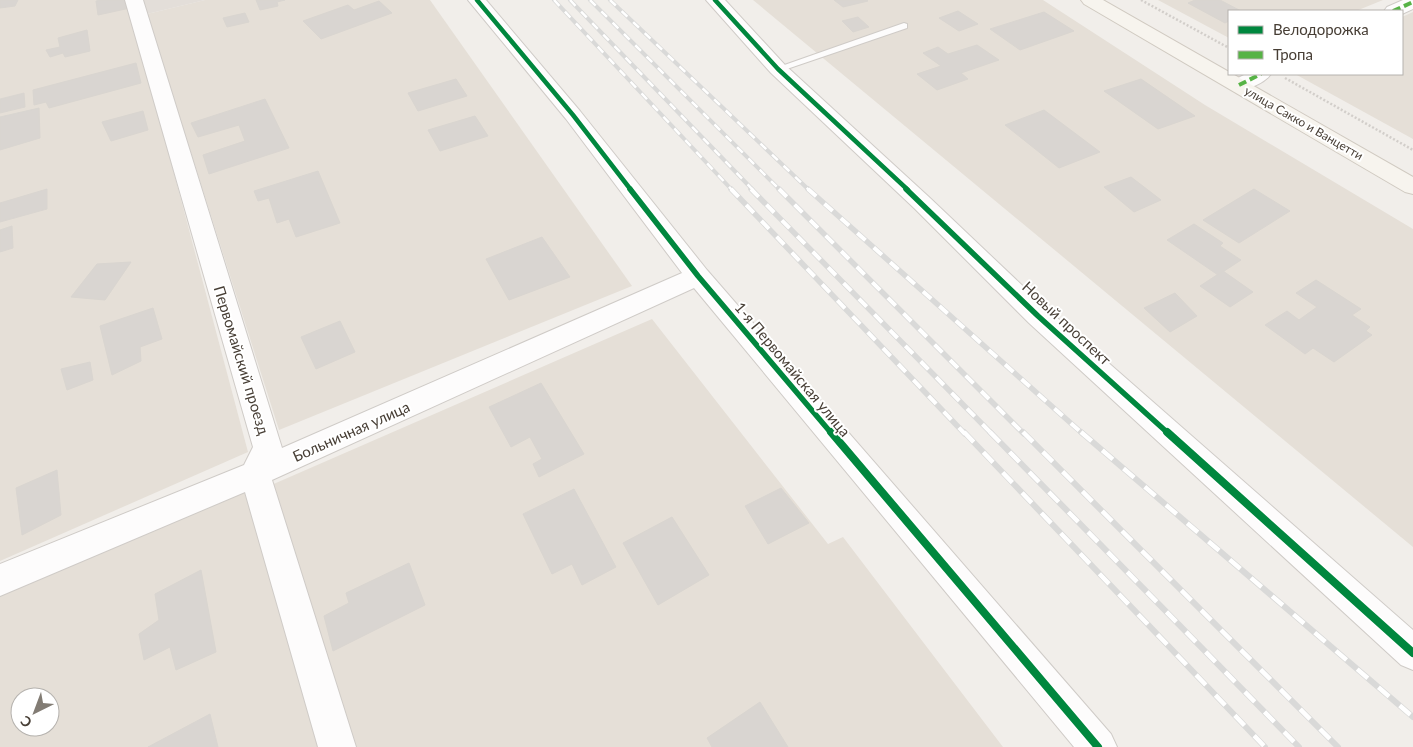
<svg xmlns="http://www.w3.org/2000/svg" width="1413" height="747" viewBox="0 0 1413 747" font-family="Lato,sans-serif">
<style>
.residential{fill:#e5dfd7;fill-rule:evenodd}
.industrial{fill:#e3ded9}
.building{fill:#d9d5d1;stroke:#d9d5d0}
.lines{fill:none;stroke-linecap:round;stroke-linejoin:round}
.lane-casing{stroke:#cfcbc7;stroke-width:2}
.street-casing{stroke:#cfcbc7;stroke-width:2}
.secondary-casing{stroke:#d0cac1;stroke-width:2}
.path{stroke:#d2ceca;stroke-width:2.5;stroke-dasharray:2 2;stroke-linecap:butt}
.lane{fill:#fdfcfc;fill-rule:evenodd}
.street{fill:#fdfcfc;fill-rule:evenodd}
.secondary{fill:#f7f4ee;fill-rule:evenodd}
.rail-far2-casing{stroke:#d9d9d8;stroke-width:4}
.rail-far1-casing{stroke:#d9d9d8;stroke-width:5.5}
.rail-casing{stroke:#d9d9d8;stroke-width:6}
.rail-far2{stroke:#fff;stroke-width:2.5;stroke-dasharray:8;stroke-linecap:butt}
.rail-far1{stroke:#fff;stroke-width:4;stroke-dasharray:11;stroke-linecap:butt}
.rail{stroke:#fff;stroke-width:4.5;stroke-dasharray:14;stroke-linecap:butt}
.quiet{stroke:#57b346;stroke-width:4;stroke-dasharray:8 4;stroke-linecap:butt}
.cycleway-far2-casing{stroke:#fff;stroke-width:7}
.cycleway-far1-casing{stroke:#fff;stroke-width:9}
.cycleway-casing{stroke:#fff;stroke-width:11}
.cycleway-far2{stroke:#00873e;stroke-width:4.5}
.cycleway-far1{stroke:#00873e;stroke-width:5.5}
.cycleway{stroke:#00873e;stroke-width:8}
.labels{text-anchor:middle;dominant-baseline:central;stroke-width:4;stroke-linejoin:round;paint-order:stroke}
.far-street-label{font-size:12px;fill:#473e35;stroke:#fff}
.street-label{font-size:15px;fill:#473e35;stroke:#fff}
</style>
<rect width="100%" height="100%" fill="#f1eeea"/>
<g class="residential">
<polygon points="0,0 128,0 248,452 0,561"/>
<polygon points="205,0 430,0 632,286 279,430 147,14"/>
<polygon points="753,0 1043,0 1205,105 1413,229 1413,547"/>
<polygon points="1158,0 1383,0 1356,11 1229,11 1229,38"/>
<polygon points="1413,12 1413,139 1295,74 1402,74 1402,17"/>
<polygon points="652,319 828,544 843,537 1003,747 352,747 269,486"/>
<path d="M252 489 325 747H0V592ZM20 697H50V727H20Z"/>
</g>
<polygon class="industrial" points="142,0 205,0 147,14"/>
<g class="building">
<polygon points="0,0 18,0 15,6 0,8"/>
<polygon points="100,0 128,0 130,8 98,15 96,1"/>
<polygon points="256,0 285,0 277,2 278,6 260,10"/>
<polygon points="834,0 867,0 868,1 843,7"/>
<polygon points="1195,0 1220,0 1241,11 1229,11 1229,21 1225,23 1188,3"/>
<polygon points="379,1 392,13 321,39 303,21 348,5 354,10"/>
<polygon points="958,11 978,24 959,31 939,18"/>
<polygon points="1044,12 1074,31 1020,50 990,29"/>
<polygon points="245,13 249,22 227,27 223,18"/>
<polygon points="858,17 869,27 853,32 842,21"/>
<polygon points="87,30 90,51 65,57 63,53 50,57 46,50 60,47 58,38"/>
<polygon points="977,45 999,60 961,73 968,79 937,90 917,74 941,66 923,53 938,47 948,54"/>
<polygon points="136,63 141,83 49,108 46,102 34,105 33,90"/>
<polygon points="456,79 467,96 418,111 408,93"/>
<polygon points="1141,79 1195,116 1158,129 1104,91"/>
<polygon points="24,93 25,107 0,113 0,99"/>
<polygon points="265,99 289,148 209,174 203,155 245,141 239,125 198,137 191,123"/>
<polygon points="39,108 40,138 0,150 0,117"/>
<polygon points="1044,110 1100,152 1059,168 1005,125"/>
<polygon points="143,111 148,130 111,141 102,122"/>
<polygon points="475,116 488,136 440,151 428,130"/>
<polygon points="318,171 340,223 296,237 289,219 277,223 269,198 258,201 254,191"/>
<polygon points="1131,177 1161,200 1134,212 1104,187"/>
<polygon points="47,189 47,209 0,222 0,203"/>
<polygon points="1254,189 1290,211 1239,243 1203,220"/>
<polygon points="1194,224 1223,243 1220,246 1241,260 1218,275 1167,240"/>
<polygon points="12,226 13,248 0,252 0,230"/>
<polygon points="542,237 570,277 509,300 486,259"/>
<polygon points="131,262 105,300 71,297 97,264"/>
<polygon points="1223,271 1253,292 1230,307 1200,286"/>
<polygon points="1316,280 1361,309 1352,315 1370,327 1366,331 1372,335 1334,362 1313,348 1305,354 1265,325 1287,311 1299,320 1317,307 1296,293"/>
<polygon points="1175,293 1197,316 1170,332 1144,308"/>
<polygon points="153,308 162,339 140,347 141,361 112,375 100,326"/>
<polygon points="340,321 355,352 316,369 301,337"/>
<polygon points="90,362 93,380 67,390 61,369"/>
<polygon points="541,383 584,454 539,477 533,464 542,459 530,437 511,447 489,407"/>
<polygon points="57,470 61,515 22,535 16,488"/>
<polygon points="781,488 809,523 768,544 745,506"/>
<polygon points="574,489 616,567 582,585 572,564 552,574 523,514"/>
<polygon points="672,517 709,575 658,605 623,543"/>
<polygon points="409,563 425,605 333,651 324,616 349,603 346,593"/>
<polygon points="201,570 216,652 176,670 170,647 144,660 139,634 159,620 155,594"/>
<polygon points="760,702 788,747 712,747 707,738"/>
<polygon points="210,714 218,747 148,747"/>
</g>
<g class="lines">
<defs>
<polygon id="lane" points="904,23 907,24 907,28 781,71 778,72 773,69"/>
<g id="street">
<polygon points="125,0 143,0 282,448 682,273 566,119 468,0 486,0 580,111 707,270 1111,734 1117,747 1074,747 694,288 272,480 356,747 318,747 245,492 0,596 0,564 244,465 253,447"/>
<polygon points="706,0 725,0 785,65 930,198 1047,309 1413,630 1413,670 1401,665 1029,323 914,208 771,73"/>
<polygon points="1403,0 1413,0 1413,9 1402,14 1402,11 1384,11 1387,7"/>
<path d="M1246 74H1271C1264 84 1244 92 1232 89L1229 85 1232 81Z"/>
</g>
<polygon id="secondary" points="1081,0 1103,0 1413,177 1413,194 1405,192 1084,4"/>
</defs>
<use href="#lane" class="lane-casing"/>
<use href="#street" class="street-casing"/>
<use href="#secondary" class="secondary-casing"/>
<g class="path">
<polyline points="1141,0 1229,48"/>
<polyline points="1285,78 1413,150"/>
</g>
<use href="#lane" class="lane"/>
<use href="#street" class="street"/>
<use href="#secondary" class="secondary"/>
<defs>
<g id="rail-far2">
<polyline points="554,0 732,190"/>
<polyline points="570,0 753,190"/>
<polyline points="590,0 780,190"/>
<polyline points="610,0 809,190"/>
</g>
<g id="rail-far1">
<polyline points="731,189 965,434"/>
<polyline points="751,189 992,434"/>
<polyline points="779,189 1024,434"/>
<polyline points="808,189 1083,434"/>
</g>
<g id="rail">
<polyline points="964,432 1265,747"/>
<polyline points="990,432 1299,747"/>
<polyline points="1023,432 1338,747"/>
<polyline points="1081,432 1413,717"/>
</g>
</defs>
<use href="#rail-far2" class="rail-far2-casing"/>
<use href="#rail-far1" class="rail-far1-casing"/>
<use href="#rail" class="rail-casing"/>
<use href="#rail-far2" class="rail-far2"/>
<use href="#rail-far1" class="rail-far1"/>
<use href="#rail" class="rail"/>
<g class="quiet">
<polyline points="1393,11 1413,2"/>
<polyline points="1239,85 1261,74"/>
</g>
<defs>
<g id="cycleway-far2">
<polyline points="477,0 573,115 631,190"/>
<polyline points="715,0 778,69 908,190"/>
</g>
<g id="cycleway-far1">
<polyline points="630,189 698,276 832,434"/>
<polyline points="906,189 1038,316 1169,434"/>
</g>
<g id="cycleway">
<polyline points="831,432 1098,747"/>
<polyline points="1167,432 1413,653"/>
</g>
</defs>
<use href="#cycleway-far2" class="cycleway-far2-casing"/>
<use href="#cycleway-far1" class="cycleway-far1-casing"/>
<use href="#cycleway" class="cycleway-casing"/>
<use href="#cycleway-far2" class="cycleway-far2"/>
<use href="#cycleway-far1" class="cycleway-far1"/>
<use href="#cycleway" class="cycleway"/>
</g>
<g class="labels">
<g class="far-street-label">
<text transform="translate(1304 123) rotate(30)">улица Сакко и Ванцетти</text>
</g>
<g class="street-label">
<text transform="translate(1067 323) rotate(43)">Новый проспект</text>
<text transform="translate(242 360) rotate(73)">Первомайский проезд</text>
<text transform="translate(793 369) rotate(50)">1-я Первомайская улица</text>
<text transform="translate(351 431) rotate(-24)">Больничная улица</text>
</g>
</g>
<rect x="1228" y="10" width="175" height="65" fill="#ffffff" stroke="#b5b2ae"/>
<rect x="1238" y="26" width="25" height="8" fill="#00873e" stroke="#b5b2ae"/>
<text x="1273" y="35" font-size="15" fill="#473e35">Велодорожка</text>
<rect x="1238" y="51" width="25" height="8" fill="#57b346" stroke="#b5b2ae"/>
<text x="1273" y="60" font-size="15" fill="#473e35">Тропа</text>
<g transform="translate(35 712) rotate(222)"><circle r="24" fill="#ffffff" stroke="#b5b2ae"/>
<path d="M0-4L9 19L0 12L-9 19Z" fill="#827c74"/>
<text y="-8" font-size="14" font-weight="bold" text-anchor="middle" fill="#473e35">С</text>
</g>
</svg>
